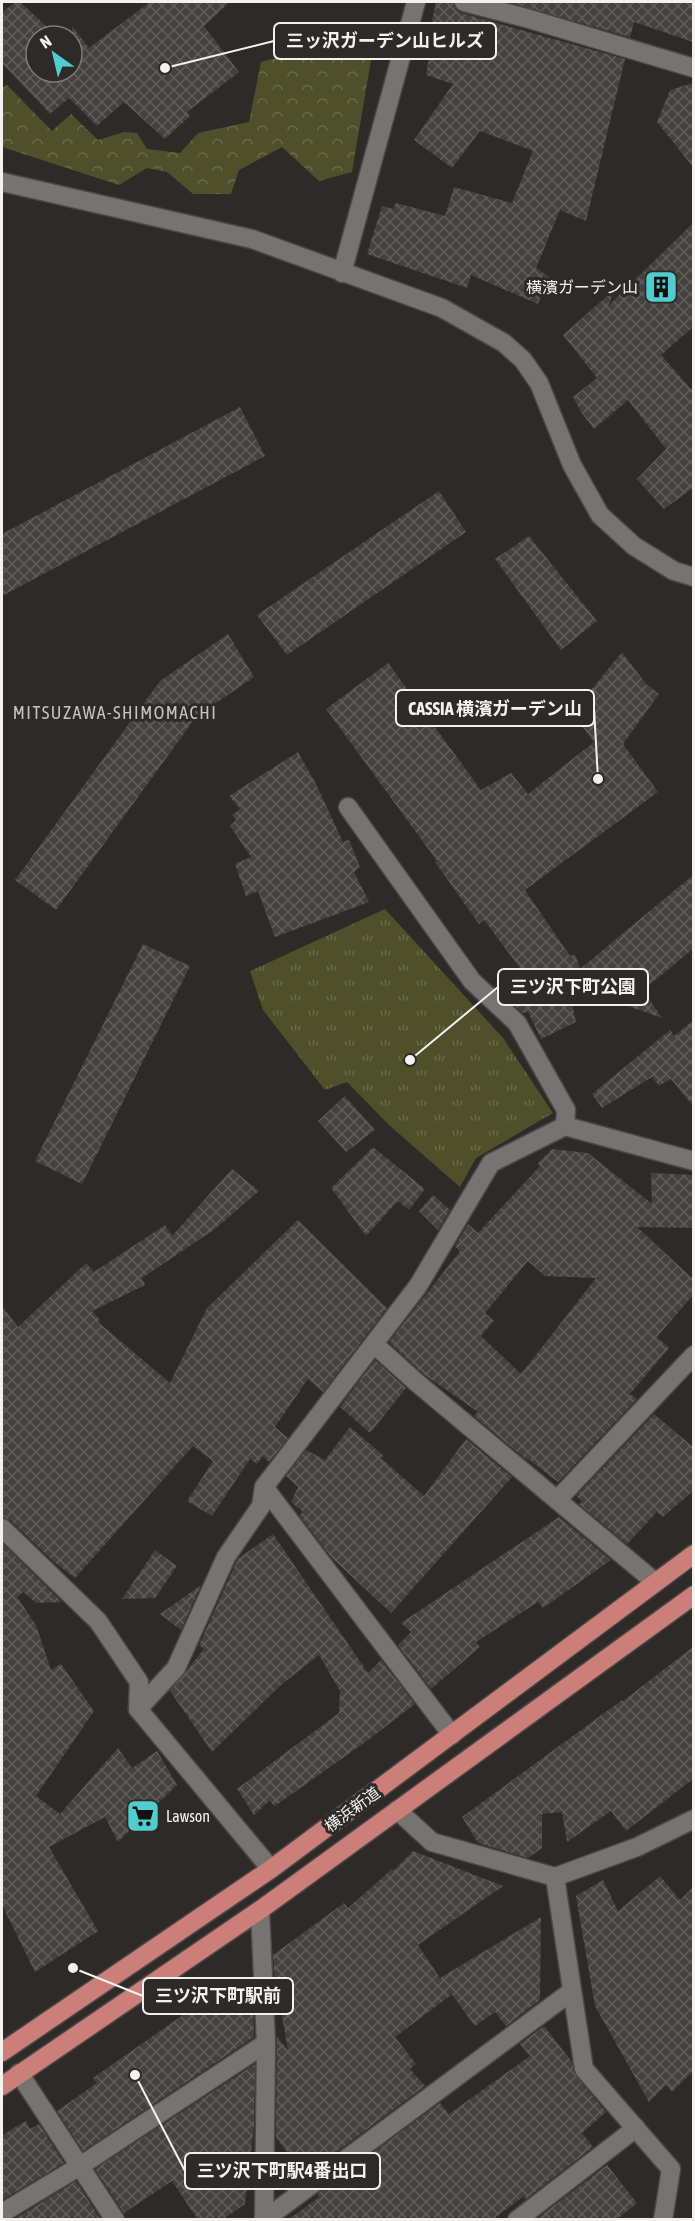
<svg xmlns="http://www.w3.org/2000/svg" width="695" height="2221" viewBox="0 0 695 2221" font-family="'Asap Condensed','Noto Sans JP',sans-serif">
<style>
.forest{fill:url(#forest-crowns)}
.park{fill:url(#park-tufts)}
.building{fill:url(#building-cross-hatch);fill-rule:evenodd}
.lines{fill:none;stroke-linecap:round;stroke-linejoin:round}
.minor-casing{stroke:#4b4846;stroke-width:21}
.tertiary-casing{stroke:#4b4846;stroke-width:21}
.trunk-casing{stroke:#4b4846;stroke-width:21}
.minor{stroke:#777371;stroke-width:18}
.tertiary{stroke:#777371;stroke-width:18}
.trunk{stroke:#cc7e78;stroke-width:18}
.labels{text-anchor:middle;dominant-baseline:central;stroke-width:6;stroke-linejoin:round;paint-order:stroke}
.poi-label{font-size:16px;fill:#f4f2f1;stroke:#2d2a28;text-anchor:end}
.street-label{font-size:16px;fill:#f4f2f1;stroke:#2d2a28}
.neighbourhood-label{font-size:18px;letter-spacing:1.5px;fill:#c8c3c1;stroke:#2d2a28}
.leader{fill:none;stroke:#f4f2f1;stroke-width:2}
.callout-dot{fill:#f4f2f1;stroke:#2d2a28;stroke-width:2}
.callout{fill:#2d2a28;stroke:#f4f2f1;stroke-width:2}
.callout-label{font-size:18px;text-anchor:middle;font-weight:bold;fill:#f4f2f1}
</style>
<defs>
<pattern id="forest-crowns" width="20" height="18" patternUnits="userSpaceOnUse" patternTransform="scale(1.5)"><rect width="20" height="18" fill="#4f502a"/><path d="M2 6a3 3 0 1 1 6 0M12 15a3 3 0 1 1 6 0" fill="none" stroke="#696a49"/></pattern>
<pattern id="park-tufts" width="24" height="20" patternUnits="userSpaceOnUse" patternTransform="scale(1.5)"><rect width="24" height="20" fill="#4f502a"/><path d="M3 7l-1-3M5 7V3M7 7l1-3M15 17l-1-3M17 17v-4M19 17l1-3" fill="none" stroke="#696a49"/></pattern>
<pattern id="building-cross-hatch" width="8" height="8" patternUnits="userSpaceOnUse" patternTransform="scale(1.5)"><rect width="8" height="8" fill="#44423f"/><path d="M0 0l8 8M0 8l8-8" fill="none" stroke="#605e5b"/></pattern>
</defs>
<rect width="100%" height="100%" fill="#2d2a28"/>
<polygon class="forest" points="376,31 352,172 319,181 282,147 239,170 231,194 193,194 167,172 147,168 119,185 2,147 2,88 7,85 52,131 71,114 98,140 124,132 137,133 147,149 180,153 198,133 249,122 261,62"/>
<polygon class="park" points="385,909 503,1038 553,1113 476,1158 460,1187 389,1125 347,1082 325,1090 263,1010 250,971"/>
<g class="building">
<polygon points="16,2 20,2 57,36 36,36 36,72 72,72 72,26 89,48 150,2 230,2 204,26 239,72 187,112 190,116 165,139 124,102 97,126 69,98 50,114 2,63 2,12"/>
<polygon points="436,2 453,2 456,10 461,13 625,59 586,221 560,210 536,268 549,277 538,304 471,275 467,288 367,254 382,206 393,209 396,203 445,216 454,187 512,203 533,151 480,131 452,168 414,140 453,84 426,75 432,40 428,39"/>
<polygon points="507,2 693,2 693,42 634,22 630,37"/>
<polygon points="693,83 693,167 657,122 670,90"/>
<polygon points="693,223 693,327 661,355 693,391 693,488 664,509 637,479 666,449 628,400 594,429 581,412 573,397 597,378 563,335 615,289 608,306"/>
<polygon points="240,407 265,456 2,596 2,534"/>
<polygon points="439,491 466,532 287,655 257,615"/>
<polygon points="529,536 597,621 561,650 495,559"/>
<polygon points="228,634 254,677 196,717 56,910 15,880 160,681"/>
<polygon points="622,652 646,684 659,694 623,744 658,792 525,890 570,956 575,954 580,969 693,875 693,949 643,990 662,1018 568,985 576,1022 541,1039 528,1012 523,1013 516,1007 508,977 523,972 484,920 479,924 435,862 437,861 326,709 388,663 481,790 511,773 528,794 594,742 582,726 589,715 577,707"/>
<polygon points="298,752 316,784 343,842 349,840 360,867 354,872 369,902 275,937 258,891 246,896 235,864 251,857 230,826 236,820 232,815 240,809 229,796"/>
<polygon points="143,944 190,966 82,1184 35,1161"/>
<polygon points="693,1020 693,1106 671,1079 659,1086 652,1077 602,1108 592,1094 670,1030 674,1036"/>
<polygon points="345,1096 375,1130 346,1152 318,1121"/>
<polygon points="373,1147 425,1189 409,1210 398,1201 366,1236 331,1188"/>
<path d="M552 1149 588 1153 652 1204 651 1173 692 1175 693 1194V1228L637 1227 693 1279V1295L657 1337 669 1348 630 1394 637 1399 558 1482 528 1459 527 1460 474 1416 478 1412 422 1373 389 1342 460 1251 455 1246 468 1224 478 1233 540 1166 538 1163ZM528 1261 545 1276 596 1278 521 1374 481 1336 494 1321 485 1313Z"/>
<polygon points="232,1169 259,1191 215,1229 142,1278 145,1285 92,1311 100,1320 98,1322 170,1383 207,1308 298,1220 387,1308 323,1392 308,1379 275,1427 288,1438 269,1462 263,1456 257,1464 250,1459 212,1516 187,1501 213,1461 193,1446 75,1578 54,1562 10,1520 2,1517 2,1306 18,1327 86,1263 94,1272 165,1225 172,1236"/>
<polygon points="433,1195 450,1210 438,1230 419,1211"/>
<polygon points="375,1360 406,1388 370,1433 340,1407"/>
<polygon points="654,1414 693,1447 693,1491 663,1517 657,1512 627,1544 579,1504 582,1501 576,1496"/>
<polygon points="350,1427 384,1456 381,1458 424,1496 466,1439 512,1477 391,1613 332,1558 299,1515 303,1512 291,1502 298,1487 286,1476 306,1450 325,1460"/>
<polygon points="559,1517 611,1560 543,1608 538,1602 476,1642 480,1647 431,1689 398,1645 411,1632 401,1623"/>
<polygon points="273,1534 368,1673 381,1660 415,1704 368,1740 275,1806 269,1801 254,1815 237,1789 339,1713 340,1691 319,1655 281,1685 212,1752 170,1691 204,1649 199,1645 236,1563 239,1558"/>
<polygon points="2,1543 62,1602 36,1603 23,1592 17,1597 36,1625 51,1670 61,1664 94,1711 36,1796 60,1814 118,1748 132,1768 157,1751 177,1785 118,1842 105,1817 49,1847 98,1931 35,1972 3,1907"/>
<polygon points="155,1550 177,1566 155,1598 122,1599"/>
<polygon points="201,1585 181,1630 160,1614 194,1590"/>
<polygon points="693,1647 693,1779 626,1831 611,1811 567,1842 562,1812 542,1814 542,1848 528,1858 478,1843 462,1817 622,1700 623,1701"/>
<polygon points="413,1851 503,1886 418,1945 440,1978 541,1917 540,2000 506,2026 495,2012 475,2026 447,1988 451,1995 395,2037 416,2064 410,2069 425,2086 304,2176 276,2137 277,2037 288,2050 274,1971 273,1955 344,1903 348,1908 392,1869 393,1871"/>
<polygon points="660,1876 680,1900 693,1887 693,2071 672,2092 666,2085 649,2102 595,2006 576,1896 603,1880 618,1911"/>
<polygon points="230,1982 253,2010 254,2037 83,2151 57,2111 97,2083 93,2078"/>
<polygon points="544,2026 572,2062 576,2076 606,2112 582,2133 593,2147 526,2199 524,2196 492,2220 288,2220 319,2197 317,2194 440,2103 449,2114 530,2056 520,2044"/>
<polygon points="255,2064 254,2126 245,2204 222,2220 198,2220 172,2181 124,2213 95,2169"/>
<polygon points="26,2121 30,2129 39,2124 64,2163 2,2200 2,2135"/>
<polygon points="607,2165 637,2203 616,2220 540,2220 539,2217"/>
<polygon points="76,2181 101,2220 13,2220"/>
</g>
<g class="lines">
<defs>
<g id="minor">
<polyline points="464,2 526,18 694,68"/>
<polyline points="342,273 416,2"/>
<polyline points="348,807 472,981 517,1023 566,1110 565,1126"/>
<polyline points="374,1344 416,1382 655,1582"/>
<polyline points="264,1487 452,1735"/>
<polyline points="557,1500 694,1355"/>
<polyline points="2,1528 98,1621 139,1682 138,1709 271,1869"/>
<polyline points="138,1709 176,1668 226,1557 261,1506 264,1487 418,1286 491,1163 565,1126 694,1161"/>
<polyline points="397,1810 432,1842 555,1877 637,1847 694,1819"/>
<polyline points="555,1877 584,2069 671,2169 663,2220"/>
<polyline points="260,1910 266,2043 264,2219"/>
<polyline points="19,2073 115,2220"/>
<polyline points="2,2213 80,2166 266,2043"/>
<polyline points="517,2220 636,2128"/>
</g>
<g id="tertiary">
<polyline points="2,182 252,239 442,308 504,343 523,360 539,383 572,465 600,515 634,546 674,571 694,577"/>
<polyline points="264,2220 572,1991"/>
</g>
<g id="trunk">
<polyline points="2,2052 271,1869 694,1554"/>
<polyline points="2,2086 260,1910 694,1595"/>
</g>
</defs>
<use href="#minor" class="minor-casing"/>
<use href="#tertiary" class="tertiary-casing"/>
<use href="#trunk" class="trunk-casing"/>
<use href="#minor" class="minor"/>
<use href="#tertiary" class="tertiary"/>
<use href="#trunk" class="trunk"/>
</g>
<defs>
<symbol id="building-square" viewBox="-11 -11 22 22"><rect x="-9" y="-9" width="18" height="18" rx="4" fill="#52cdcf" stroke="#2d2a28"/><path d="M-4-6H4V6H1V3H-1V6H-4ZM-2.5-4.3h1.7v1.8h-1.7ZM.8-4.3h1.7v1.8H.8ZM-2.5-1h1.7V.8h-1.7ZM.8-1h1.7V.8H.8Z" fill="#111"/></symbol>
<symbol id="supermarket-square" viewBox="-11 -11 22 22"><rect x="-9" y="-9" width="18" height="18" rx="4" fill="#52cdcf" stroke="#2d2a28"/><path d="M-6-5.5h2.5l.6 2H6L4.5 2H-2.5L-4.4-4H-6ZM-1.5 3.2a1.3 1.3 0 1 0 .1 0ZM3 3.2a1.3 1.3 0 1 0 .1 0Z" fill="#111"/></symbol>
</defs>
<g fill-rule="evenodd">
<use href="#building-square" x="642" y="268" width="38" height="38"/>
<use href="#supermarket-square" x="124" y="1797" width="38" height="38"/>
</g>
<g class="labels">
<g class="poi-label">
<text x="638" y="287">横濱ガーデン山</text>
<text x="166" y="1816" text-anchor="start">Lawson</text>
</g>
<g class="street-label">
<text transform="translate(352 1809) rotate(-36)">横浜新道</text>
</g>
<g class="neighbourhood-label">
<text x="115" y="712">MITSUZAWA-SHIMOMACHI</text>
</g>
</g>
<path class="leader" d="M165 68L274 41M598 779L594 708M410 1060L498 987M73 1968L143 1996M135 2075L185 2171"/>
<g class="callout-dot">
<circle cx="165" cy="68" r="6"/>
<circle cx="598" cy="779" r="6"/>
<circle cx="410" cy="1060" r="6"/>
<circle cx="73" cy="1968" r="6"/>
<circle cx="135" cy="2075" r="6"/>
</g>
<g class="callout">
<rect x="274" y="23" width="222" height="36" rx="6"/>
<rect x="396" y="690" width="198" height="36" rx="6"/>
<rect x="498" y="969" width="150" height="36" rx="6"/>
<rect x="143" y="1978" width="150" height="36" rx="6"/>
<rect x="185" y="2153" width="195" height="36" rx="6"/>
</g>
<g class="callout-label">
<text x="385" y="47">三ッ沢ガーデン山ヒルズ</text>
<text x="495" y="715">CASSIA 横濱ガーデン山</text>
<text x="573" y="993">三ツ沢下町公園</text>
<text x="218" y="2002">三ツ沢下町駅前</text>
<text x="282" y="2177">三ツ沢下町駅4番出口</text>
</g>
<rect width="695" height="2221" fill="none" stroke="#f4f2f1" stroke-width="6"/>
<g transform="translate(54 54) rotate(326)"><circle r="28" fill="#2d2a28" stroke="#7d7a78" stroke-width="1.5"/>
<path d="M0-4.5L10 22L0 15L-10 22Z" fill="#52cdcf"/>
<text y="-9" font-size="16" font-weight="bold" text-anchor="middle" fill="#f4f2f1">N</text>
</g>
</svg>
